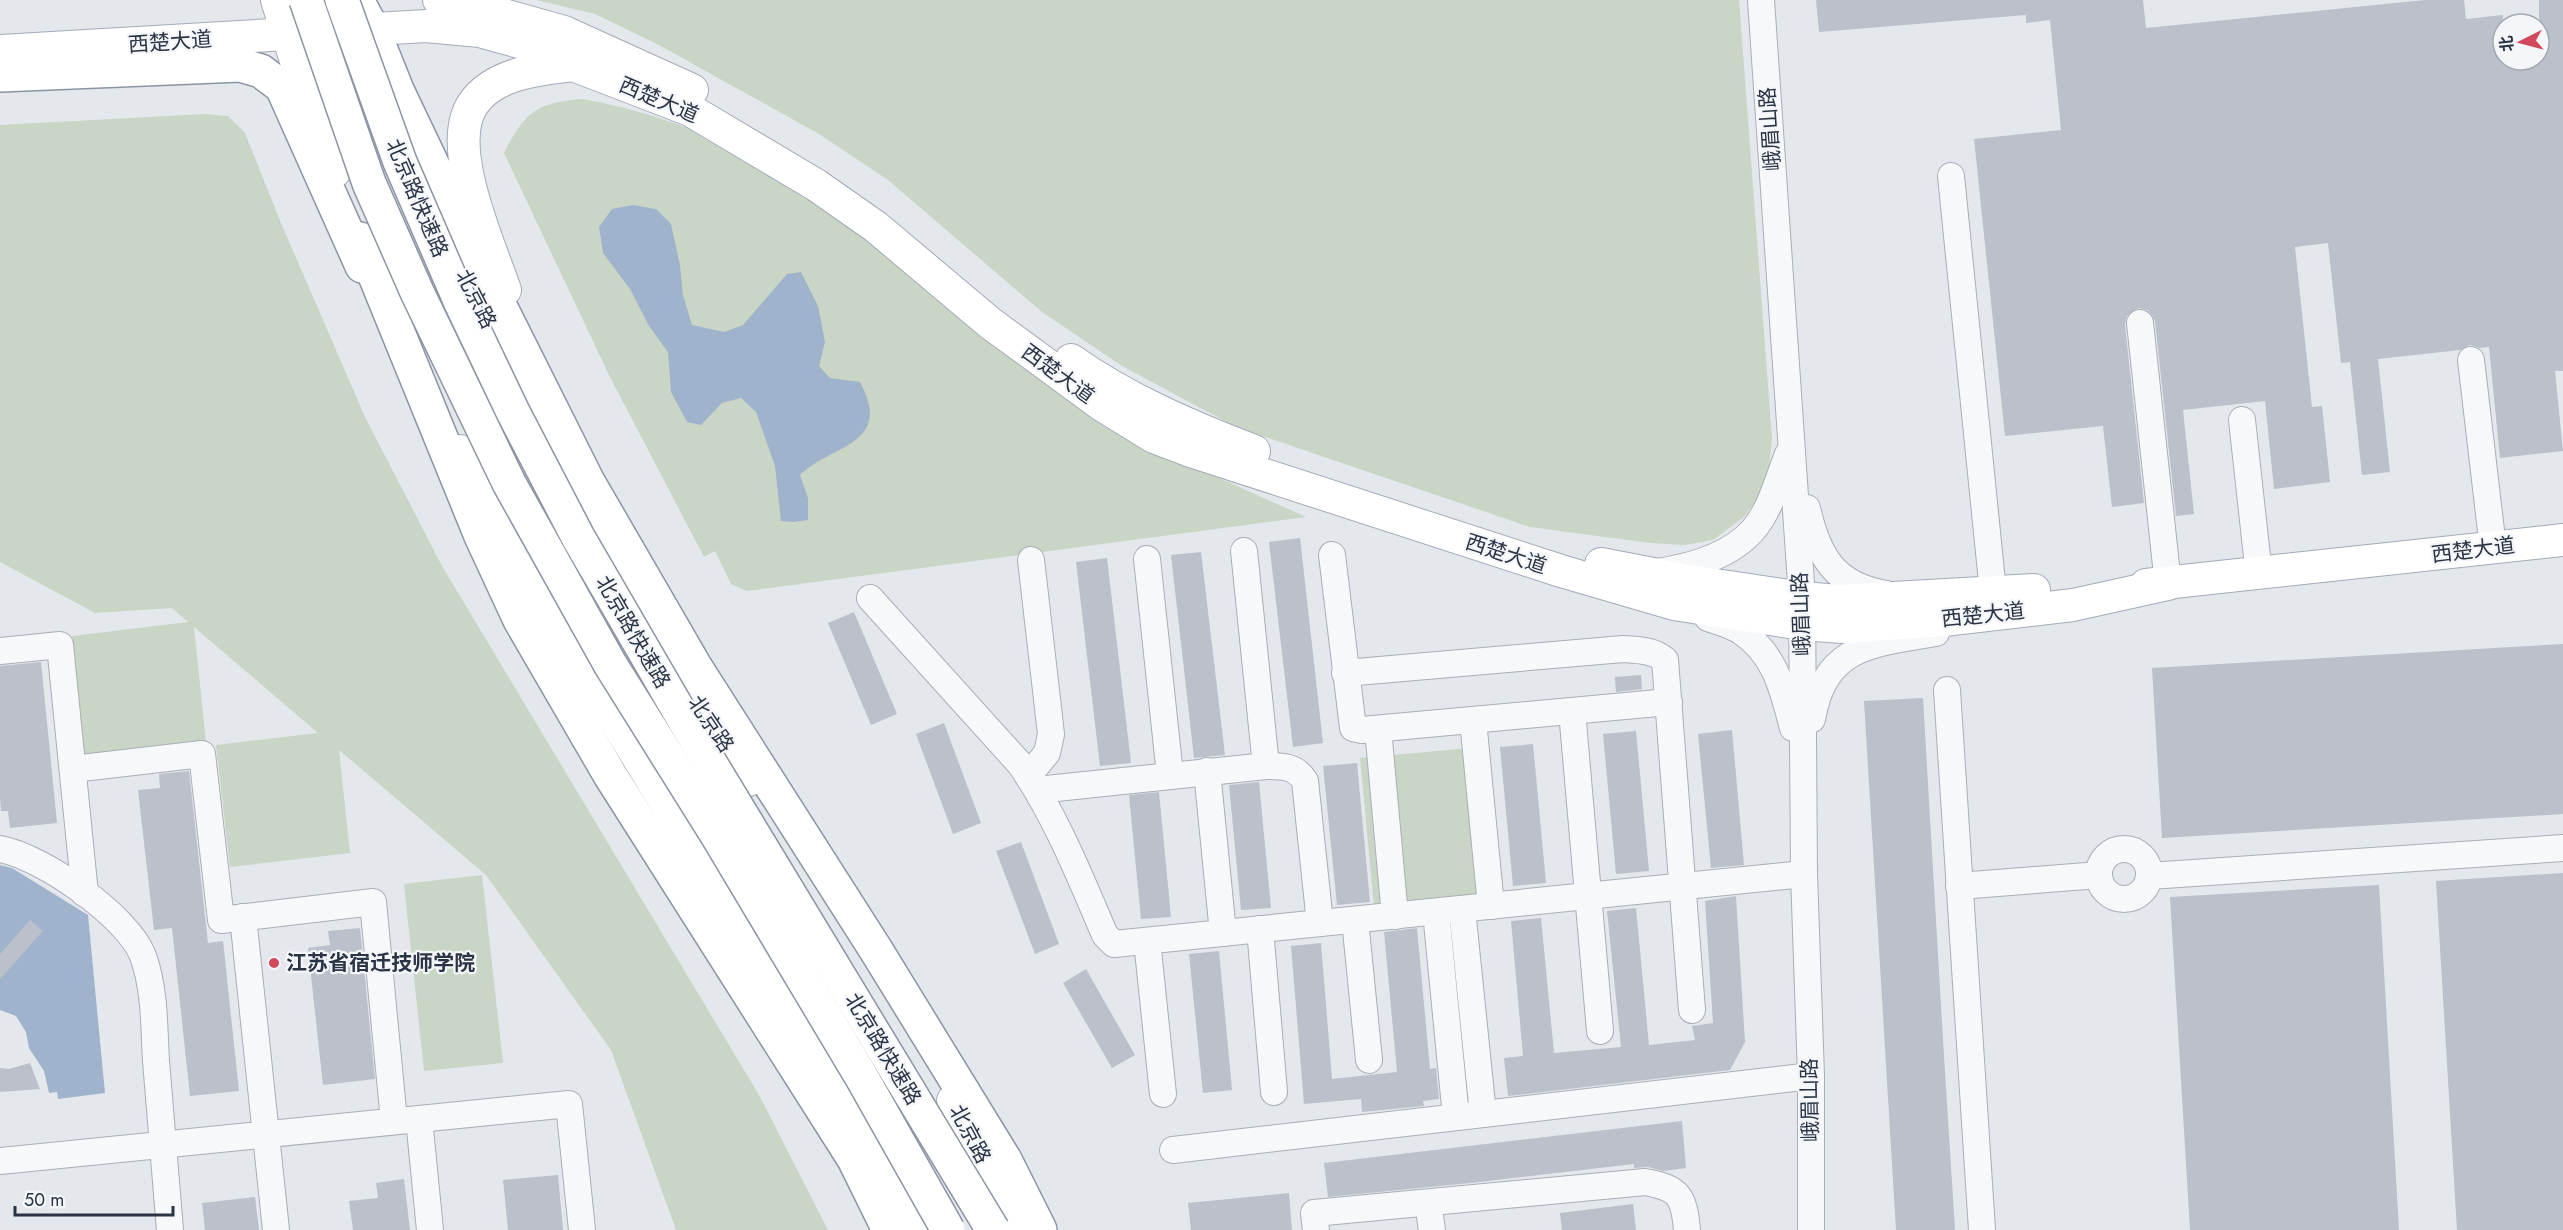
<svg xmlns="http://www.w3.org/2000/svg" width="2563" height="1230" viewBox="0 0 2563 1230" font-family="Jost,'Noto Sans SC',sans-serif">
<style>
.green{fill:#c9d6c5}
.water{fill:#9fb4cc}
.building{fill:#bbc0ca}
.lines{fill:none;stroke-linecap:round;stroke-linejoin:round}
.minor-casing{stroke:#a9aeb7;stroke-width:28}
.major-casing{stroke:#a3abb8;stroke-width:34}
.highway-casing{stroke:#8b94a3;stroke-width:36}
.minor{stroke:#f7f8fa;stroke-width:26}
.major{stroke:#fff;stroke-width:32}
.highway{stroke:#fff;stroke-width:33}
.highway-bridge-casing{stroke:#8b94a3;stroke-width:36;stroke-linecap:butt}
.highway-bridge{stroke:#fff;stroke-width:33}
.poi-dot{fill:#d1495b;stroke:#f4f6f9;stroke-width:2}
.labels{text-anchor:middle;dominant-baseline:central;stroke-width:4.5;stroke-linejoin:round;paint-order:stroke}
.street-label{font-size:21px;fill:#2b3445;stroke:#f4f6f9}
.poi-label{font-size:21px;font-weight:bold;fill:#2b3445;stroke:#f4f6f9;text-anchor:start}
</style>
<rect width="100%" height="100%" fill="#e4e7ec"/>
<g class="green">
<polygon points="536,0 1739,0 1772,439 1767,486 1744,517 1713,540 1685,545 1650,543 1530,527 1236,427 1122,366 1042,312 888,180 819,134 657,44 595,14"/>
<path d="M582 99C635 108 684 125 733 146L1199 469 1306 517 747 591 731 584 715 551 704 557 609 375 504 153C524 113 537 102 582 99Z"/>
<polygon points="204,114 228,116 245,133 281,223 365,417 442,566 759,1095 828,1230 676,1230 611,1050 486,875 339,750 350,853 230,867 216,745 318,733 194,627 206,742 85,755 72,636 188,622 172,608 95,613 0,562 0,125"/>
<polygon points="1470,748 1484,896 1374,907 1360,758"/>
<polygon points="482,875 503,1063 424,1071 404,884"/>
</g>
<g class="water">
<path d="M633 205 656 209 671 224 680 265 683 295 692 325 724 332 743 325 787 274 801 272 818 306 825 342 819 366 830 378 860 382C894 445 832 444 800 475L808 498V520L794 522 781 521 775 466 756 412 741 398 722 403 701 425 687 422 671 392 668 352 649 326 630 289 603 253 599 227 612 209Z"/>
<polygon points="0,865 12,868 88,915 105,1093 58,1099 57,1092 49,1093 44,1071 29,1048 26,1032 16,1016 0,1010"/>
</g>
<g class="building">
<polygon points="1816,0 2143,0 2146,28 2425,0 2464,0 2466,19 2503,15 2503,60 2539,60 2539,0 2563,0 2563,371 2555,371 2563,451 2500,458 2489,347 2480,348 2470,345 2460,350 2378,359 2390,472 2362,475 2350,362 2341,363 2328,243 2295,247 2312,407 2322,406 2330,482 2274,489 2265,401 2183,410 2194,514 2176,516 2155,321 2152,315 2147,310 2138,308 2127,316 2125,325 2144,503 2112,507 2103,426 2005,436 1974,139 2061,130 2050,20 2026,23 2026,15 1819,32"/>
<polygon points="1300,538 1323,743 1293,747 1269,542"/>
<polygon points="1201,552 1225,755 1194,758 1171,555"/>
<polygon points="1107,558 1131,763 1100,766 1076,562"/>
<polygon points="854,612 897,714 871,725 828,623"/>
<polygon points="2563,644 2563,814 2162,838 2152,668"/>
<polygon points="41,662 57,823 10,828 8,811 1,811 0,798 0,666"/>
<polygon points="1641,675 1642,689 1616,692 1615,677"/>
<polygon points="1923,698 1943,1040 1955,1230 1896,1230 1864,701"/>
<polygon points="944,723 981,823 953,834 916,734"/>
<polygon points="1732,730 1744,865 1711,868 1698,734"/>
<polygon points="1636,731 1649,871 1616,874 1603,734"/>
<polygon points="1533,744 1546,883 1513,886 1500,747"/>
<polygon points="1357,763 1370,902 1337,905 1323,766"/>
<polygon points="189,771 208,943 223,941 239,1091 190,1096 172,928 154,930 138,790 160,788 159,774"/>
<polygon points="1259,782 1271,908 1241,910 1229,785"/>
<polygon points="1159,792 1171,917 1141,919 1129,795"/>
<polygon points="1021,842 1059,944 1035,954 996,851"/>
<polygon points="2563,873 2563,1230 2457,1230 2436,881"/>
<polygon points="2379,885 2399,1230 2190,1230 2170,897"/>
<polygon points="1736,896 1745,1042 1730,1070 1508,1096 1504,1058 1523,1056 1511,921 1541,918 1554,1053 1621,1047 1607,911 1636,908 1649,1045 1695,1040 1692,1026 1713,1023 1705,901"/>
<polygon points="30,920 43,931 0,979 0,954"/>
<polygon points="360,928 375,1079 323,1085 308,948 330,945 328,931"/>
<polygon points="1417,928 1430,1069 1436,1068 1439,1099 1423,1101 1424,1106 1362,1112 1361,1099 1304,1104 1291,946 1321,943 1332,1079 1397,1072 1384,932"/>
<polygon points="1219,951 1232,1090 1203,1093 1189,954"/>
<polygon points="1086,969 1135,1055 1112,1068 1063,983"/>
<polygon points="30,1063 40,1089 0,1092 0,1068 9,1069"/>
<polygon points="1682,1121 1686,1168 1663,1171 1648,1167 1634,1168 1634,1164 1480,1182 1328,1197 1324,1163"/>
<polygon points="558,1175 563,1230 508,1230 503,1180"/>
<polygon points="404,1179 410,1230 353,1230 349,1201 378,1198 376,1183"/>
<polygon points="1289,1193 1292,1230 1191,1230 1188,1203"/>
<polygon points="255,1197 259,1230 205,1230 202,1203"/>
<polygon points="1633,1204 1636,1230 1562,1230 1560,1213"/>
</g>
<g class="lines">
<defs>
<g id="minor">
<polyline points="1761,0 1802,598 1804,874 1811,1076 1811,1230"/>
<polyline points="1951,176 1993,592"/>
<polyline points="2140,323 2168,584"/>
<polyline points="2471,360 2493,548"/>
<polyline points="2242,420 2259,575"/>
<path d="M1807 508C1818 557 1835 586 1887 594"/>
<polyline points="1244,551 1266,766"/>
<polyline points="1332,555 1353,728 1362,730 1669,702"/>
<polyline points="1147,559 1170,775"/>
<path d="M1657 572C1691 567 1729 557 1753 530 1771 509 1778 479 1788 454"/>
<path d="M870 598 1020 764C1056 816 1080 877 1105 935L1114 944 1804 874"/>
<path d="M1708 618C1719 622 1732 625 1742 632 1776 655 1783 691 1793 728"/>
<polyline points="0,651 60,645 85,894"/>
<path d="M1345 673 1623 649C1638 650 1653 650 1665 660L1692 1010"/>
<polyline points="1947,690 1982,1230"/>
<polyline points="1572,711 1600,1031"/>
<path d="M1812 719C1825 644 1873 644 1936 633"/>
<polyline points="1473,720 1491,906"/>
<polyline points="1378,729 1395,916"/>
<polyline points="73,769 202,754 221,920 373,902 394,1121"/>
<polyline points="1207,771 1223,933"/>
<polyline points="1028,776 1047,753 1051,734 1031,560"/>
<path d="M1037 790 1266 766C1282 766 1296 766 1305 781L1320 923"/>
<path d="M0 849C41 856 128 916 143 956 155 989 154 1027 156 1061 161 1117 165 1174 170 1230"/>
<circle cx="2124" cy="874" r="25"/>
<polyline points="2149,876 2563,848"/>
<polyline points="1959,886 2099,875"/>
<polyline points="1462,909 1483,1114"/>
<polyline points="1436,912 1456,1117"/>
<polyline points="243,917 276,1230"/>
<polyline points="1355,920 1369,1060"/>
<polyline points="1260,929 1274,1092"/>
<polyline points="1147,941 1163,1094"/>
<polyline points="419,1119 430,1230"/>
<polyline points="1173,1150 1811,1076"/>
<polyline points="0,1161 569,1104 582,1230"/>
<polyline points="1428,1203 1432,1230"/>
<path d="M1316 1230 1314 1213 1645 1182C1679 1188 1684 1196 1687 1230"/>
</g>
<g id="major">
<polyline points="277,0 310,106 335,171"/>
<polyline points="439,0 468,5 564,32 692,90"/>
<polyline points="0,51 426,26 480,31 541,48 573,65 690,110 816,185 876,227 990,323 1102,405 1154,437 1191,451 1561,571 1674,604 1802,624 1843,627 1944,620 2073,605 2168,584"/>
<path d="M505 290C490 246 444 146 473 104 494 73 539 69 573 65"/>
<polyline points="486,319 543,433 658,645 749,780"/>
<path d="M1071 360C1126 399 1191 427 1254 451"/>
<polyline points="460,451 536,587 620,728 896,1179 921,1230"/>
<polyline points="1601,564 1689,581 1802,598 1840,601 2034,590"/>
<polyline points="2146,585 2563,540"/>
<polyline points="953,1101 1021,1230"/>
</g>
<g id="highway">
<polyline points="357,0 373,30 397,90 495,296 587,480 696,668 876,950 1005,1160 1040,1230"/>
<polyline points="0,75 240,65 261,71 282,87 362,266"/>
<polyline points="360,239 481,536 520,620 610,775 854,1159 889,1230"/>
</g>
</defs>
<use href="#minor" class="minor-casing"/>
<use href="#major" class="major-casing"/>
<use href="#highway" class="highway-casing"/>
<use href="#minor" class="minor"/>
<use href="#major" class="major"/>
<use href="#highway" class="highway"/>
<defs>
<g id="highway-bridge">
<polyline points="306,0 369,183 417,292 509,483 610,664 717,835 861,1076 948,1230"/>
<polyline points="342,0 400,162 461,303 513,412 578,537 686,723 993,1230"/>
</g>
</defs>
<use href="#highway-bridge" class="highway-bridge-casing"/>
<use href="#highway-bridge" class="highway-bridge"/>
</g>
<circle class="poi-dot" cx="274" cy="963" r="6"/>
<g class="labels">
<g class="street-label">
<text transform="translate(170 42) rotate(-4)">西楚大道</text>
<text transform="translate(659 100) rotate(23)">西楚大道</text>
<text transform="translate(1770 129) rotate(-94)">峨眉山路</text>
<text transform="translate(417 198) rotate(67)">北京路快速路</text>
<text transform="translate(476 299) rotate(63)">北京路</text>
<text transform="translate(1058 374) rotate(36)">西楚大道</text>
<text transform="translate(2473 550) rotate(-7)">西楚大道</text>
<text transform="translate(1506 554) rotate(18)">西楚大道</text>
<text transform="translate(1801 614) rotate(-92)">峨眉山路</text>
<text transform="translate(1983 615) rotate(-6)">西楚大道</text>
<text transform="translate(633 632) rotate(60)">北京路快速路</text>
<text transform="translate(711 724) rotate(56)">北京路</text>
<text transform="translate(883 1049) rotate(59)">北京路快速路</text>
<text transform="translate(1810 1100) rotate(-91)">峨眉山路</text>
<text transform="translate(970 1134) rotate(62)">北京路</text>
</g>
<g class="poi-label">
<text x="286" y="963">江苏省宿迁技师学院</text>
</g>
</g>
<g transform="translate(2521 42) rotate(264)"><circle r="28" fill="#f4f6f9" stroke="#a4a8b1" stroke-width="1.5"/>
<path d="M0-4.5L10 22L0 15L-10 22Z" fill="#d1495b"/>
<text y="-9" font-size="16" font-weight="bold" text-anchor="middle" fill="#2b3445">北</text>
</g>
<path d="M15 1206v9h158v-9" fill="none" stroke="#2b3445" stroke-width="3"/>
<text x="24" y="1206" font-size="18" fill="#2b3445" stroke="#f4f6f9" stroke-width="4.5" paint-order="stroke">50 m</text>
</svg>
